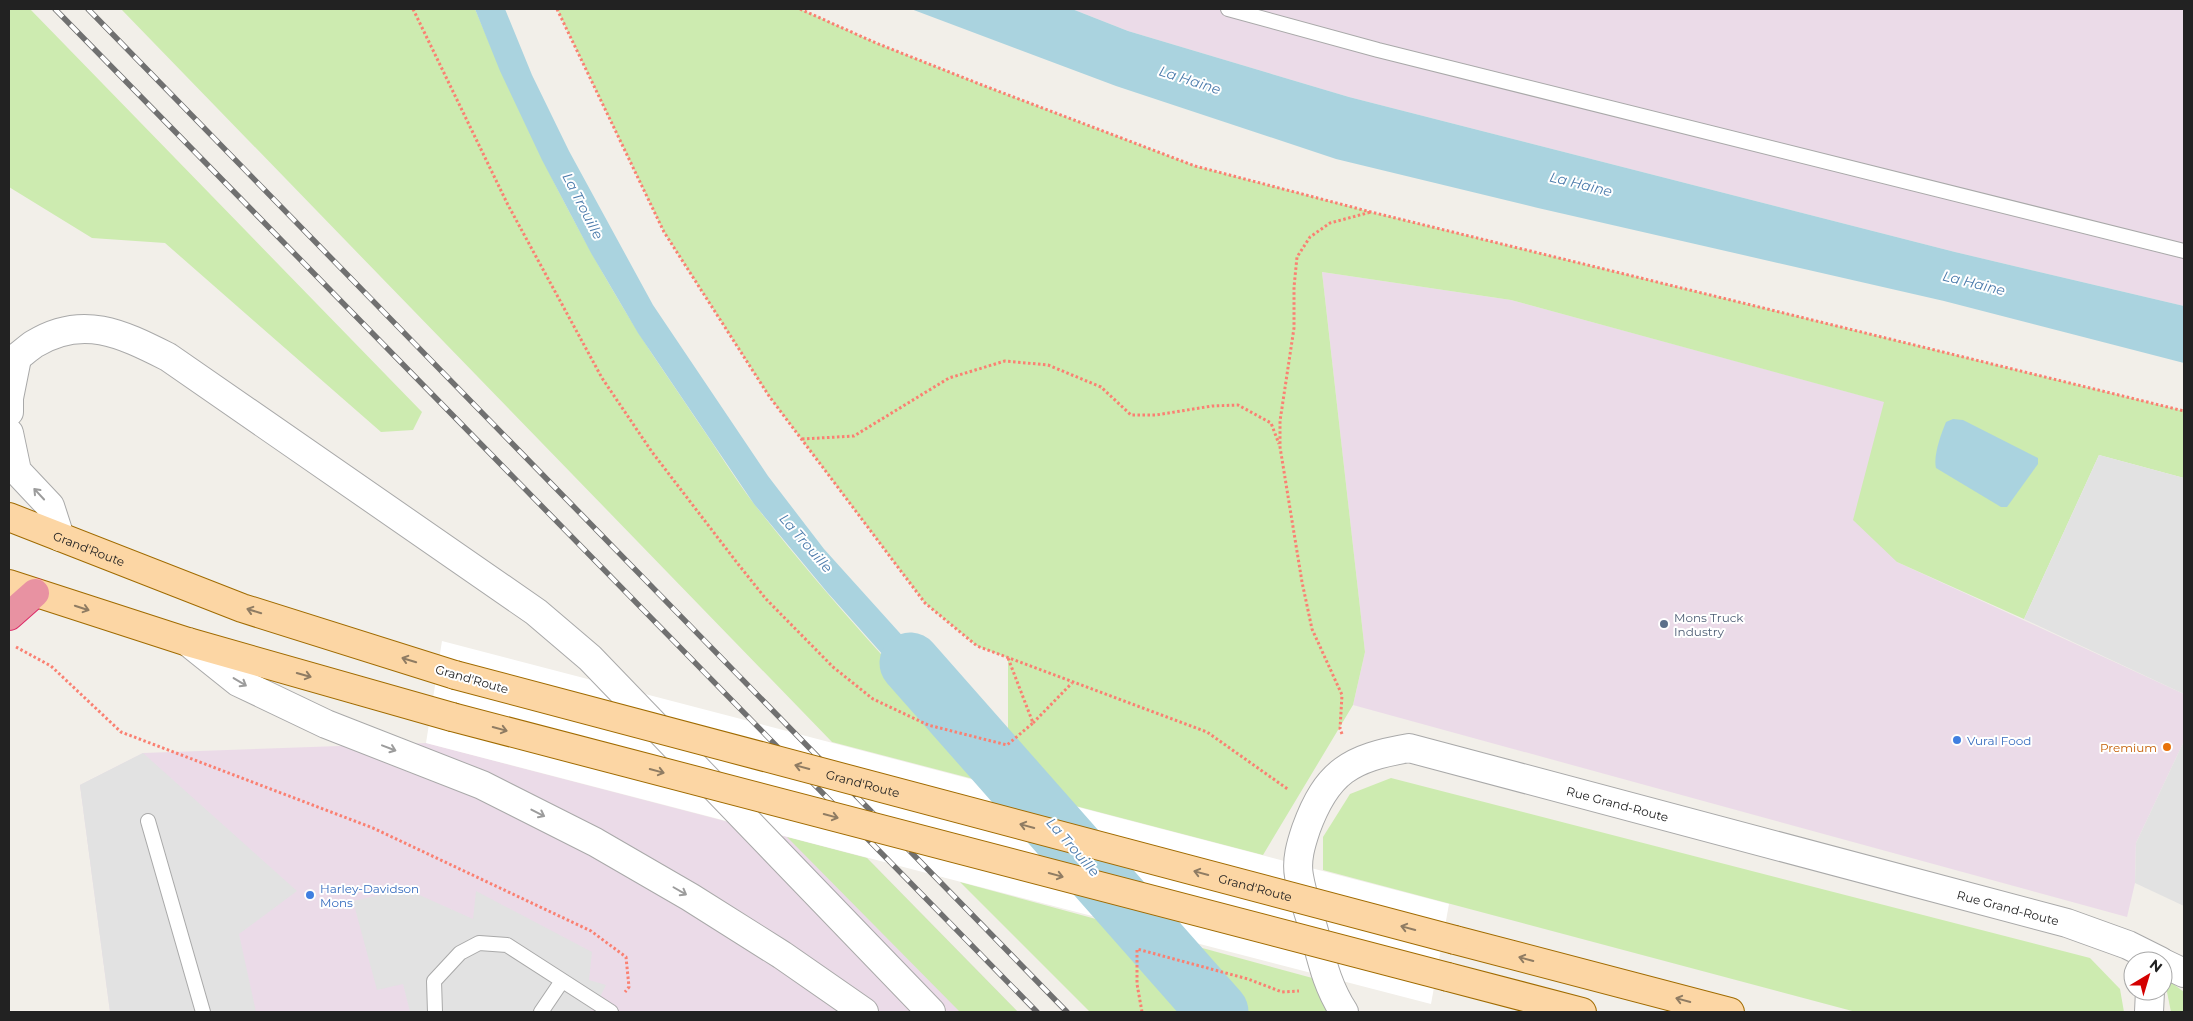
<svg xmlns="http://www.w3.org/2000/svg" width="2193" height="1021" viewBox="0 0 2193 1021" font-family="Montserrat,sans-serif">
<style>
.industrial{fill:#ebdbe8}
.grass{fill:#cdebb0}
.parking{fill:#e2e2e2}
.water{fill:#aad3df}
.pier{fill:#fff}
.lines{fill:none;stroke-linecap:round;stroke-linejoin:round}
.river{stroke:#aad3df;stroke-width:61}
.service-casing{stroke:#a9a9a9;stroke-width:16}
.minor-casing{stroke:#a9a9a9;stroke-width:30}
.tertiary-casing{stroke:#a9a9a9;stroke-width:30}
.primary-casing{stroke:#a06b00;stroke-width:30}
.motorway-casing{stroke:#dc2a67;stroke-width:30}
.path{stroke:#fa8072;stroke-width:3;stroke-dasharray:2.5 2.5;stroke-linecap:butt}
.service{stroke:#fff;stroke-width:14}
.minor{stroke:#fff;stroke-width:28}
.tertiary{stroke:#fff;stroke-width:28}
.primary{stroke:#fcd6a4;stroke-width:28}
.motorway{stroke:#e892a2;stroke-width:28}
.rail-casing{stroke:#707070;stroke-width:5.5}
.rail{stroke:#fff;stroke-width:4;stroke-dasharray:11;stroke-linecap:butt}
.primary-bridge-casing{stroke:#a06b00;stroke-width:30;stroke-linecap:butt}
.primary-bridge{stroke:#fcd6a4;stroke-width:28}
.oneway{stroke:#9c9c9c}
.oneway2{stroke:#8f7c63}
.service-dot{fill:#5c6f8a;stroke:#fff;stroke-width:2}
.shop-dot{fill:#3f7fe0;stroke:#fff;stroke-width:2}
.food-dot{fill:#e8710a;stroke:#fff;stroke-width:2}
.labels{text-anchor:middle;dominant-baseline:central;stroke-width:4;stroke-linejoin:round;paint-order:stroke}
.street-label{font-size:12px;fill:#222;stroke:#fff}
.service-label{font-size:12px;fill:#4e5e75;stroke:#fff;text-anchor:start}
.shop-label{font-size:12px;fill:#366cbe;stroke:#fff;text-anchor:start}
.food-label{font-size:12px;fill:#c56008;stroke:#fff;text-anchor:end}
.water-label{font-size:14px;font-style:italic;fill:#4a7aab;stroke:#fff}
</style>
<rect width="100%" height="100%" fill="#f2efe9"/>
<g class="industrial">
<polygon points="1072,9 2184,9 2184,306 1955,252 1349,97 1128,31"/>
<polygon points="1322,272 1511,300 1885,402 1897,562 2184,694 2184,741 2136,843 2135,883 2127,917 1353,705 1365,652"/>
<polygon points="426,743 867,858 1018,1012 110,1012 80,785 143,753"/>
</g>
<g class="grass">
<polygon points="9,9 30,9 422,412 413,430 381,432 165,243 92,238 9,187"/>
<path d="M121 9H475C521 120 574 229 638 332 656 361 677 390 696 419 716 447 734 478 755 505 832 604 919 696 1004 787L832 742Z"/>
<polygon points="557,9 800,9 876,43 982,85 1195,166 1371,212 2184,411 2184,478 2099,455 2024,619 1897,562 1853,520 1884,402 1511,300 1322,272 1365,652 1353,705 1263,855 1045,798 1008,734 1008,658 977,646 925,603 769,396 664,232"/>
<polygon points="1391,778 2090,958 2120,989 2124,1012 1856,1012 1323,870 1323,837 1350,794"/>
<polygon points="787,837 867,858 1018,1012 960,1012"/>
<polygon points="960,882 1316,979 1336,1012 1090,1012"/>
<polygon points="2164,977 2184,992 2184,1012 2171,1012"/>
</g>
<g class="parking">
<polygon points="2099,455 2184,478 2184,694 2024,619"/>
<polygon points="2184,741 2184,906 2135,883 2136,843"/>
<polygon points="143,753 297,891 239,934 256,1012 110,1012 80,785"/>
<polygon points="406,889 473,919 476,891 592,952 589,980 606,985 597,1003 590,1012 410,1012 403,984 377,990 353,901"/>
</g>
<g class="water">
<polygon points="475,9 505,9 532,75 569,151 653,305 768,476 824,549 990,733 941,720 827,592 754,504 638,333 591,253 542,160 500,71"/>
<polygon points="911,9 1072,9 1128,31 1349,97 1955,252 2184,306 2184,363 1944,301 1538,208 1336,159 1116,86"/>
<path d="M1953 419 1963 420 2038 458V464L2007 507H2001L1936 468C1933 456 1941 434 1946 422Z"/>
<polygon points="1179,983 1227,992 1241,1012 1205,1012"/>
</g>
<polygon class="pier" points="442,641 1449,904 1431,1004 426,743"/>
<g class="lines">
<polyline class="river" points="910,663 1218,1012"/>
<defs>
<g id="service">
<polyline points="1228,9 1378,50 2184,251"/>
<polyline points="148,821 203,1012"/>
<polyline points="435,1012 434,981 460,953 479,943 507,945 611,1012"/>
<polyline points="541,1012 562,981"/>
</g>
<g id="minor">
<polyline points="2163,963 2184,973"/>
<path id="s1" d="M1344 1012C1327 986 1322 961 1314 931 1309 913 1302 895 1299 876 1296 860 1301 844 1306 829 1327 771 1351 758 1409 748L2067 923 2128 945 2160 961"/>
<polyline points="2149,1012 2150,991"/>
</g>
<g id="tertiary">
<path d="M9 362C18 358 25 350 34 344 83 314 122 334 168 357L536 612 590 658 931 1012"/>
<polyline points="9,412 9,398 17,358"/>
<polyline points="9,433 17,471 50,506 60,537"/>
<polyline points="188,642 238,682 326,724 482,785 595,842 690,897 782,955 864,1012"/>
</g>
<g id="primary">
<path id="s2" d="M9 517 242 608 455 675"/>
<polyline points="9,584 188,642 452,717"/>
<polyline points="1455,940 1730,1012"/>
<polyline points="1448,977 1582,1012"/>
</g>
<polyline id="motorway" points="9,616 35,593"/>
</defs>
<use href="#service" class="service-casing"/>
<use href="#minor" class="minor-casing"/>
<use href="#tertiary" class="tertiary-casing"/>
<use href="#primary" class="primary-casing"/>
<use href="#motorway" class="motorway-casing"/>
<g class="path">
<polyline points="413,9 508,205 602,378 652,452 738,564 766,599 833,667 873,699 928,725 1007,745 1033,723 1008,658"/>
<polyline points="557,9 664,232 769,396 925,603 977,646 1207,732 1289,790"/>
<polyline points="800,9 876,43 982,85 1195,166 1371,212 2184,411"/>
<polyline points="802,439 854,436 949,378 1005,361 1048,365 1101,387 1131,415 1156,415 1212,406 1238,405 1271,423 1279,444"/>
<polyline points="16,647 51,666 121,732 373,828 591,931 626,957 629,987 625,992"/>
<polyline points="1033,723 1072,683"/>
<polyline points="1342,734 1340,729 1342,695 1312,629 1302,582 1280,447 1280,421 1294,328 1294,287 1297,257 1310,237 1330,223 1371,212"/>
<polyline points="1142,1012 1137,984 1137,949 1248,979 1282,992 1299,991"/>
</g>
<use href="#service" class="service"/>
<use href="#minor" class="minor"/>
<use href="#tertiary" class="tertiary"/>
<use href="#primary" class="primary"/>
<use href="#motorway" class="motorway"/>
<defs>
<g id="rail">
<polyline points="55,9 1037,1012"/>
<polyline points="88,9 1067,1012"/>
</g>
</defs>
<use href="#rail" class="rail-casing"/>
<use href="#rail" class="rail"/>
<defs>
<g id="primary-bridge">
<path id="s3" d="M455 675 1455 940"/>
<polyline points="452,717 1448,977"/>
</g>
</defs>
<use href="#primary-bridge" class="primary-bridge-casing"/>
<use href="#primary-bridge" class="primary-bridge"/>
</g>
<defs><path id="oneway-shaft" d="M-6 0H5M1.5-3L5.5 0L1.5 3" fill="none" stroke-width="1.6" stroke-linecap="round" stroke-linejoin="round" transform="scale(1.25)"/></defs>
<g class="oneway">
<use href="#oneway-shaft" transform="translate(39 494) rotate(-133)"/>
<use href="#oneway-shaft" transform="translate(240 682) rotate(31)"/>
<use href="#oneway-shaft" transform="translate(389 748) rotate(21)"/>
<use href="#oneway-shaft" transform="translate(538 813) rotate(27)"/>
<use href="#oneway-shaft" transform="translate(680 891) rotate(30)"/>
</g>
<g class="oneway2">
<use href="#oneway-shaft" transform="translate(82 608) rotate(18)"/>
<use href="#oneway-shaft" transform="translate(254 611) rotate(-163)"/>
<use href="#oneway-shaft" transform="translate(409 660) rotate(-163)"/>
<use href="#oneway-shaft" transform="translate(304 675) rotate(16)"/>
<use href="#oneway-shaft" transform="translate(500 729) rotate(15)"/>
<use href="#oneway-shaft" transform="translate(802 767) rotate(-165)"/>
<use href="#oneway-shaft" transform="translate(657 771) rotate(15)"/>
<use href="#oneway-shaft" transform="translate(831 816) rotate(15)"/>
<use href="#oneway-shaft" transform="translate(1027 826) rotate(-165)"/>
<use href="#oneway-shaft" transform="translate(1201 873) rotate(-165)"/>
<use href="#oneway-shaft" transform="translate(1056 875) rotate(15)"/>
<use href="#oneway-shaft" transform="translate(1408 928) rotate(-165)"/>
<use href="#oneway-shaft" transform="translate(1526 959) rotate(-165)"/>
<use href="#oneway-shaft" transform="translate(1683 1000) rotate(-165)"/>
</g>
<circle class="service-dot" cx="1664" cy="624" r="5"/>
<g class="shop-dot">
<circle cx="1957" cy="740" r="5"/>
<circle cx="310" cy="895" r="5"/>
</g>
<circle class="food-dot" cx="2167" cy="747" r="5"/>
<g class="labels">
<g class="street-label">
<text stroke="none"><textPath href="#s2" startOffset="86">Grand'Route</textPath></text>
<text transform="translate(472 679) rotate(16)">Grand'Route</text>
<text stroke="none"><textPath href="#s3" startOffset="422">Grand'Route</textPath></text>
<text stroke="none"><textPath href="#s1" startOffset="548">Rue Grand-Route</textPath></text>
<text stroke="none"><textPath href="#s3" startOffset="828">Grand'Route</textPath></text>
<text stroke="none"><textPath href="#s1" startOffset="952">Rue Grand-Route</textPath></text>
</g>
<g class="service-label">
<text x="1674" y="617">Mons Truck<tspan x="1674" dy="14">Industry</tspan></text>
</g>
<g class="shop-label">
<text x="1967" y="740">Vural Food</text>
<text x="320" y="888">Harley-Davidson<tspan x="320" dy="14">Mons</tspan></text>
</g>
<g class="food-label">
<text x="2157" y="747">Premium</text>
</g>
<g class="water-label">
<text transform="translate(1190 80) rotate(18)">La Haine</text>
<text transform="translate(1581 184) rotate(14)">La Haine</text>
<text transform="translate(583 206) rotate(63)">La Trouille</text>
<text transform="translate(1974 283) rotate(14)">La Haine</text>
<text transform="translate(806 543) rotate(49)">La Trouille</text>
<text transform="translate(1073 847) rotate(49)">La Trouille</text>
</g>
</g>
<rect width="2193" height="1021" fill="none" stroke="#222222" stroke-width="20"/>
<g transform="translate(2148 976) rotate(38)"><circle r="24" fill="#ffffff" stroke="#a7a7a7"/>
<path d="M0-4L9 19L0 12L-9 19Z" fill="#d40000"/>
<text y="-8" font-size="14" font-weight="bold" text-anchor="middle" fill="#222222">N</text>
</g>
</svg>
